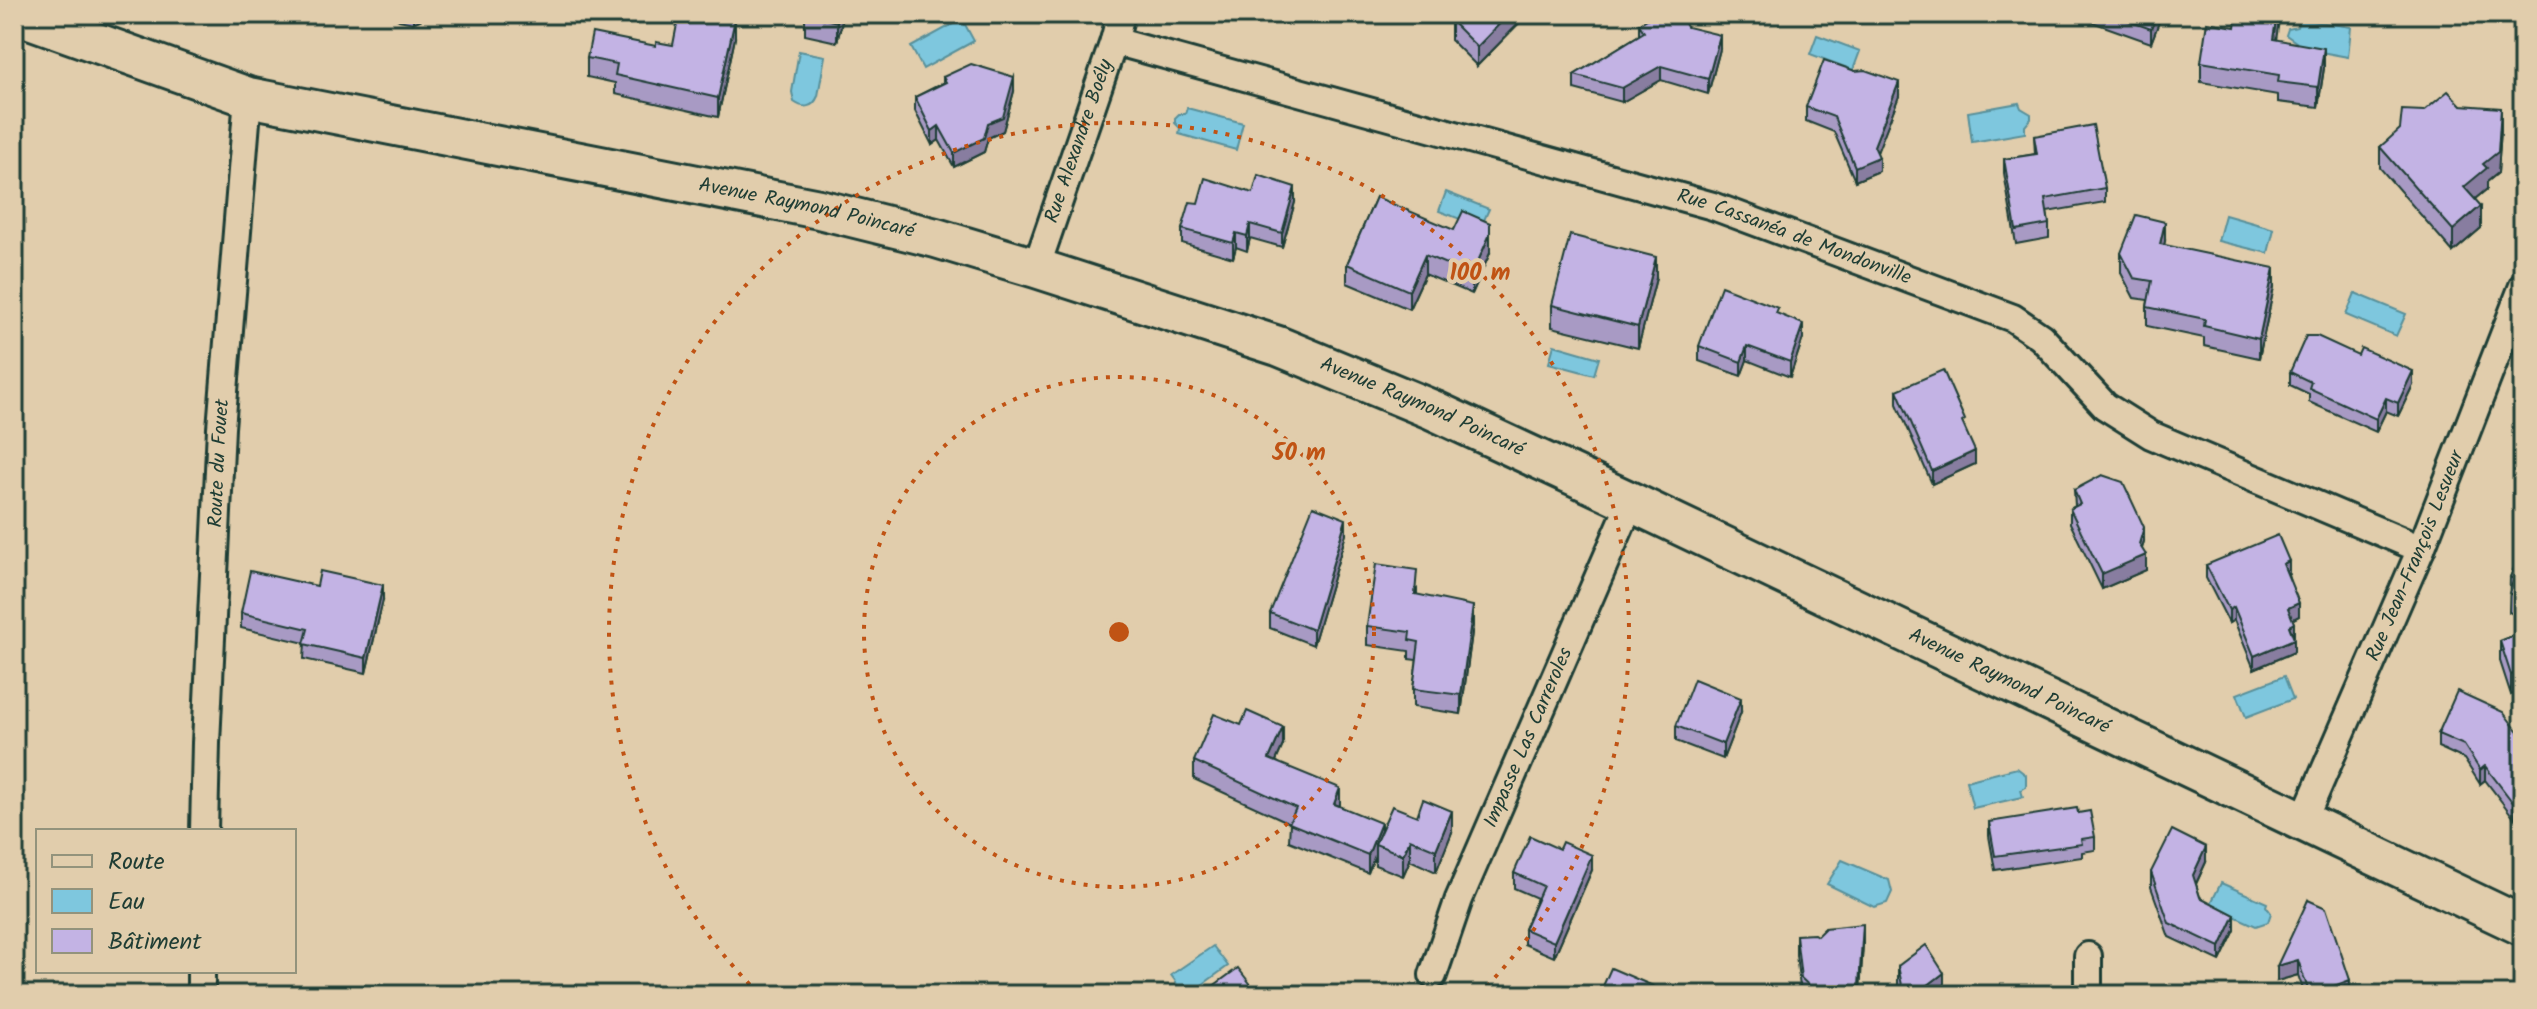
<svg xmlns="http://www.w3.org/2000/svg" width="2537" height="1009" viewBox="0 0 2537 1009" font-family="Kalam,sans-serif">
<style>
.water{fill:#7ec7de;stroke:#58909a;stroke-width:2}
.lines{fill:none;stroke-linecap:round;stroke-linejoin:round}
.minor-casing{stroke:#1f3d34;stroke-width:32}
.secondary-casing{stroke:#1f3d34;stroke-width:44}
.minor{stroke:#e1cdac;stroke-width:26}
.secondary{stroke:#e1cdac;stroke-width:38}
.wall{fill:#a89ac4;stroke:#1f3d34;stroke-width:2}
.shaded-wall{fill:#887da0;stroke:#1f3d34;stroke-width:2}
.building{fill:#c3b3e4;stroke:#1f3d34;stroke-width:2}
.ring{fill:none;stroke:#c05314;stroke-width:4;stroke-dasharray:4 8}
.labels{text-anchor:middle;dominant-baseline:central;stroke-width:8;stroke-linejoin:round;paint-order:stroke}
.street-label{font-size:20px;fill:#1f3d34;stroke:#e1cdac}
.centre{fill:#c05314;stroke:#e1cdac;stroke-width:4}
.ring-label{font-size:24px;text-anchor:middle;font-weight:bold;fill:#c05314;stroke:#e1cdac;stroke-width:8;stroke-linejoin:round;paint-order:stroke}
</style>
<rect width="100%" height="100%" fill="#e1cdac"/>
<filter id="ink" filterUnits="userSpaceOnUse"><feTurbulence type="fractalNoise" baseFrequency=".0125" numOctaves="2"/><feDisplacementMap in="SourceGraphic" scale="16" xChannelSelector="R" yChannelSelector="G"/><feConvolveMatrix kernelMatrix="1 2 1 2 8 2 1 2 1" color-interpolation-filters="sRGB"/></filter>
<g filter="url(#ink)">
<g class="water">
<polygon points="962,19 974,41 923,69 911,47"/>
<polygon points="2299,19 2351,27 2348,57 2294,47 2296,42 2286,35 2288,29 2297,27"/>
<polygon points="1817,35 1860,51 1853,70 1810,54"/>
<path d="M799 51 825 56 818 96C813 108 804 109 794 102L792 92Z"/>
<polygon points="2019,103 2021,108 2031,114 2031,119 2025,126 2025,133 1972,142 1968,112"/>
<polygon points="1187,108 1243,123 1236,150 1179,134 1180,128 1175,123 1175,118 1179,114 1185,114"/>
<polygon points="1446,192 1489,209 1481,227 1439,211"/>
<polygon points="2225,215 2274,229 2268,253 2218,241"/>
<polygon points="2355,293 2406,314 2396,336 2346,315"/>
<polygon points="1554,345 1599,358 1594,375 1549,363"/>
<polygon points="2284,676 2293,699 2246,717 2237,694"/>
<polygon points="2017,768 2026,775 2026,787 2021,790 2023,797 1973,808 1966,781"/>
<polygon points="1842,860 1889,880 1892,892 1887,903 1874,907 1827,884"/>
<polygon points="2221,883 2267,903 2266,906 2271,913 2268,922 2256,926 2210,905"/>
<polygon points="1213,946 1228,966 1188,995 1179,995 1176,982 1171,975"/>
</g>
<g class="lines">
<defs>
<g id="minor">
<path id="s1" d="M1114 41 1713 206 2013 318 2041 337 2105 406 2151 435 2421 549"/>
<path id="s2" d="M1036 268 1114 41 1121 14"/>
<path id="s3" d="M2303 821 2421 549 2523 286"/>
<path id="s4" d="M204 831 206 743 221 428 248 97"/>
<polyline points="2088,956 2088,995"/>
<path id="s5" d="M1433 975 1459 899 1631 502"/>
<polyline points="201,995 201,971"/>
</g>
<g id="secondary">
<path id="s6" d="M16 14 248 97 819 209 936 238 1036 268 1278 346 1433 410 1631 502 2523 926"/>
</g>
</defs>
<use href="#minor" class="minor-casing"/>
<use href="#secondary" class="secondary-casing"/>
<use href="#minor" class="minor"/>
<use href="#secondary" class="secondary"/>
</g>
<g class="wall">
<polygon points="391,14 433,14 413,23 399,20"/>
<polygon points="805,14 844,14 837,42 805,35"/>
<polygon points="1528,14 1477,66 1451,40 1451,21"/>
<polygon points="2070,14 2162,14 2151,43"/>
<polygon points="1639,24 1687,27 1720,49 1708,94 1661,80 1622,102 1574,89 1574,75 1639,35"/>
<polygon points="735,38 718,117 615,94 615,83 587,77 587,58 673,45"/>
<polygon points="2276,40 2324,68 2318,107 2278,102 2278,95 2201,82 2201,62"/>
<polygon points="943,77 1014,91 1003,131 988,138 984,152 954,167 939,140 932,145 915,111 915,97 943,83"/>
<polygon points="1899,96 1877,152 1879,171 1855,181 1834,132 1806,121 1806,107"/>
<polygon points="2461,105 2501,129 2498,173 2487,182 2487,189 2475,199 2481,228 2453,252 2380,168 2380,147 2424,111"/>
<polygon points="2034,136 2105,188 2105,202 2047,212 2049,224 2049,238 2016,244 2004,173 2004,159 2035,154"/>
<polygon points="1253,193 1295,202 1282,247 1250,238 1247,251 1236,247 1233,258 1182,243 1182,229 1198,203"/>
<polygon points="1376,197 1490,253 1472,294 1425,274 1409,309 1347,283 1347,264"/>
<polygon points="2165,241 2164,245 2274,287 2259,358 2204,346 2204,338 2147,326 2147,307 2148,300 2134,298 2121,273 2121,253"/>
<polygon points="1656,278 1638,348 1552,327 1552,305"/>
<polygon points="1778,314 1803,338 1790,377 1747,360 1741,376 1699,361 1699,346"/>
<polygon points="2290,372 2413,385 2398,416 2386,411 2376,432 2309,402 2309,394 2290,385"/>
<polygon points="1897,390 1965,430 1975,464 1932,484 1897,404"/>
<polygon points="2074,490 2144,541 2142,549 2146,570 2102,589 2070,523 2070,509 2075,506"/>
<polygon points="1346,534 1313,645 1270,628 1270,613"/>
<polygon points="2523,549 2523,619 2509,612 2510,577"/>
<polygon points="2206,565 2289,574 2288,575 2299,616 2292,620 2294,652 2254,669 2234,620 2229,623 2206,578"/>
<polygon points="1417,589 1417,595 1473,625 1461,714 1413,707 1413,689 1417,660 1409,659 1409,651 1367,645 1367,626"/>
<polygon points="383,600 366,673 304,659 305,643 241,628 241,613"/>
<polygon points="2523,632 2523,690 2511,695 2500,661 2500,641"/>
<polygon points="1741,712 1723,759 1676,741 1676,726"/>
<polygon points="2438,734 2523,738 2514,818 2485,780 2480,784 2464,759 2438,747"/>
<polygon points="1283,745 1276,761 1340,806 1381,830 1452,832 1436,872 1410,860 1403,876 1375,865 1375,855 1368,873 1289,841 1290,823 1194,779 1194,761"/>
<polygon points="2078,813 2095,837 2095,850 2082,852 2082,857 1995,870 1989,836 1989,822"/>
<polygon points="1559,849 1592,870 1554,957 1524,944 1524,929 1537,898 1514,888 1514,873"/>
<polygon points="2206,862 2196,884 2200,897 2235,930 2220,961 2169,937 2151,887 2151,872"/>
<polygon points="2308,900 2350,994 2305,995 2298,975 2277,981"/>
<polygon points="1796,935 1817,936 1863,944 1860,995 1801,995 1796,955"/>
<polygon points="1898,966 1944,994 1942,995 1900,995 1898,987"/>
</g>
<g class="shaded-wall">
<polygon points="413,14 433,14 413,23"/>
<polygon points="839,14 844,14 837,42 837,22"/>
<polygon points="1509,14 1528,14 1477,66 1477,47"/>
<polygon points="2157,14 2162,14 2151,43 2151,29"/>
<polygon points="2277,14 2280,14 2273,60 2273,39"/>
<polygon points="735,19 735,38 718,117 718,98"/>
<polygon points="1720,35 1720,49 1708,94 1708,79"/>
<polygon points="2324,48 2324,68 2318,107 2318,87"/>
<polygon points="1661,66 1661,80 1622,102 1622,88"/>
<polygon points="1014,77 1014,91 1003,131 988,138 984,152 954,167 954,153 988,123"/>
<polygon points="1899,82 1899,96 1875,158 1879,157 1879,171 1855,181 1855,167 1874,146"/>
<polygon points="2501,108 2501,129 2498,173 2487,182 2487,189 2464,208 2464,187 2483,164"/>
<polygon points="939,126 939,140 932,145 932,131"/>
<polygon points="1295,187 1295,202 1282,247 1282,233"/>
<polygon points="2481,206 2481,228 2453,252 2453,230"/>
<polygon points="2165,222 2165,241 2160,263 2160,244"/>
<polygon points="1250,224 1250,238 1247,251 1247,236"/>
<polygon points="1236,233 1236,247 1233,258 1233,243"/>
<polygon points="1490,234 1490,253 1472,294 1472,275"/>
<polygon points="1425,255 1425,274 1409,309 1409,291"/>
<polygon points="1656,257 1656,278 1638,348 1638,327"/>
<polygon points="2274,268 2274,287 2259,358 2259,339"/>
<polygon points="1803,324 1803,338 1790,377 1790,362"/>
<polygon points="1747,346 1747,360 1741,376 1741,362"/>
<polygon points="2413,371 2413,385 2398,416 2398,403"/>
<polygon points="2386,398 2386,411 2376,432 2376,419"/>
<polygon points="1975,451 1975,464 1932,484 1932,471"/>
<polygon points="1346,519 1346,534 1313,645 1313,630"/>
<polygon points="2144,527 2144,541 2139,558 2146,555 2146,570 2102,589 2102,574 2139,544"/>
<polygon points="2289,561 2289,574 2283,577 2283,564"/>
<polygon points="383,585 383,600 366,673 366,658"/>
<polygon points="2299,603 2299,616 2288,622 2288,608"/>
<polygon points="1473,606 1473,625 1461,714 1461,695"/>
<polygon points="2234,607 2234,620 2229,623 2229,610"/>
<polygon points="2294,623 2294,637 2289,626"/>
<polygon points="2294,639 2294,652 2254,669 2254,656"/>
<polygon points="2523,670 2523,690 2511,695 2511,675"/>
<polygon points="1741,698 1741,712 1723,759 1723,744"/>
<polygon points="1283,727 1283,745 1269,777 1269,759"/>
<polygon points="2485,766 2485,780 2480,784 2480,770"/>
<polygon points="1340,788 1340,806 1334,804"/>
<polygon points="2523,798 2523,812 2514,818 2514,804"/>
<polygon points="1452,811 1452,832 1436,872 1436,850"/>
<polygon points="1381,823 1381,841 1375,844 1375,855 1368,873 1368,855"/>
<polygon points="1410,839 1410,860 1403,876 1403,855"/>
<polygon points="2206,847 2206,862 2193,890 2193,875"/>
<polygon points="1592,855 1592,870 1554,957 1554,942"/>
<polygon points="2235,915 2235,930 2220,961 2220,947"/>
<polygon points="1863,924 1863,944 1859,995 1859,986"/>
<polygon points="2298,960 2298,975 2277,981 2277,966"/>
<polygon points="1944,973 1944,994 1942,995 1915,995"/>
<polygon points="2350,980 2350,994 2310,995"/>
</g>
<g class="building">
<polygon points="679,14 713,14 735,19 718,98 615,75 617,64 587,58 592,33 656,46 656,42 673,45"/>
<polygon points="805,14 839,14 837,22"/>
<polygon points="1458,14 1509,14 1477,47 1451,21"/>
<polygon points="1655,14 1680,14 1687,27 1720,35 1708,79 1661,66 1622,88 1574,75 1644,32 1639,24"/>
<polygon points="2109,14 2157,14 2151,29"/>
<polygon points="2237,14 2277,14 2273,39 2324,48 2318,87 2278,82 2279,75 2201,62 2207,22 2235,27"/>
<polygon points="1824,60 1855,71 1865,70 1899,82 1874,146 1879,157 1855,167 1834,117 1806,107"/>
<polygon points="971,64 1014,77 1003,117 988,123 984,138 954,153 939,126 932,131 915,97 946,82 943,77"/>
<polygon points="2448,91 2461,105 2501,108 2498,152 2483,164 2487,168 2464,187 2481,206 2453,230 2380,147 2400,129 2402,110 2424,111"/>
<polygon points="2093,125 2105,188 2045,199 2049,224 2016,230 2004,159 2037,154 2034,136"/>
<polygon points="1258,175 1295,187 1282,233 1250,224 1247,236 1236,233 1233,243 1182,229 1190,202 1198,203 1205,178 1253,193"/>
<polygon points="1376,197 1454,230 1463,211 1490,223 1490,234 1472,275 1425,255 1409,291 1347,264"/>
<polygon points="2136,215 2165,222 2160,244 2274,268 2259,339 2204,326 2205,319 2147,307 2152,281 2134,278 2121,253"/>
<polygon points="1570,235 1656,257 1638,327 1552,305"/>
<polygon points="1721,286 1778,308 1776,313 1803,324 1790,362 1747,346 1741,362 1699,346"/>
<polygon points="2306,336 2317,336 2358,355 2361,348 2413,371 2398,403 2386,398 2376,419 2309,388 2311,382 2290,372"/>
<polygon points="1943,370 1965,420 1962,422 1975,451 1932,471 1897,390"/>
<polygon points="2102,475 2123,482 2144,527 2139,544 2146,555 2102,574 2070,509 2080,504 2074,490"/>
<polygon points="1313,506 1346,519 1313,630 1270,613"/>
<polygon points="2278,535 2289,561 2283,564 2299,603 2288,608 2294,623 2289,626 2294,639 2254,656 2234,607 2229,610 2206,565"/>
<polygon points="2523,549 2523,600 2509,593 2514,579 2510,577"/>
<polygon points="1376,564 1417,570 1415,594 1473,606 1461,695 1413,689 1419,642 1409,640 1410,632 1367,626"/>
<polygon points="250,571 317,586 320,571 383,585 366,658 304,644 308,629 241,613"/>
<polygon points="2523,632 2523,670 2511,675 2500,641"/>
<polygon points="1694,679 1741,698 1723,744 1676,726"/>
<polygon points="2457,691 2503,712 2523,738 2523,798 2514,804 2485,766 2480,770 2464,745 2438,734"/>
<polygon points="1247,711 1283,727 1269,759 1340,788 1334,804 1381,823 1368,855 1289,823 1296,808 1194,761 1214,714 1241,725"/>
<polygon points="1423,799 1452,811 1436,850 1410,839 1403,855 1375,844 1392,806 1417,816"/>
<polygon points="2077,808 2078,813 2090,811 2095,837 2081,839 2082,844 1995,856 1989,822"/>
<polygon points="2172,830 2206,847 2193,875 2200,897 2235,915 2220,947 2169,923 2151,872"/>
<polygon points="1530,836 1559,849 1562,842 1592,855 1554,942 1524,929 1543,886 1514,873"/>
<polygon points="2308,900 2326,908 2350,980 2310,995 2298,960 2277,966"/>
<polygon points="1863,924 1859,986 1816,992 1801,978 1796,935 1814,934 1817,936 1825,928"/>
<polygon points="1926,945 1944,973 1915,995 1904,995 1898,966"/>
<polygon points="1238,968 1259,995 1201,995"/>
<polygon points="1611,968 1674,995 1599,995"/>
</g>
</g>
<g class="ring">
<circle cx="1119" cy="632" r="255"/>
<path d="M758 993A510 510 0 1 1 1480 993"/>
</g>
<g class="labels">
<g class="street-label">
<text stroke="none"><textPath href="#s2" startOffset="134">Rue Alexandre Boély</textPath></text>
<text stroke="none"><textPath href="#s6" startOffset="816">Avenue Raymond Poincaré</textPath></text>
<text stroke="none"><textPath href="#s1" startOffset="708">Rue Cassanéa de Mondonville</textPath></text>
<text stroke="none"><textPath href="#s6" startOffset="1464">Avenue Raymond Poincaré</textPath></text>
<text stroke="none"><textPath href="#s4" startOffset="368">Route du Fouet</textPath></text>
<text stroke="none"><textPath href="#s3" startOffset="288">Rue Jean-François Lesueur</textPath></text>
<text stroke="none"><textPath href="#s6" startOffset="2112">Avenue Raymond Poincaré</textPath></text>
<text stroke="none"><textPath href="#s5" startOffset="256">Impasse Las Carreroles</textPath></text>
</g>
</g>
<circle cx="1119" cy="632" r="12" class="centre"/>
<g class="ring-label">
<text x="1480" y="280">100 m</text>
<text x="1299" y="460">50 m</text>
</g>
<rect width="2537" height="1009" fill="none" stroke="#e1cdac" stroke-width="48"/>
<rect x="24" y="24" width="2489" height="961" fill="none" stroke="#1f3d34" stroke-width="3" filter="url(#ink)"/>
<rect x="36" y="829" width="260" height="144" fill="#e1cdac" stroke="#93937c" stroke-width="2"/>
<rect x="52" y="855" width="40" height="12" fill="#e1cdac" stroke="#93937c" stroke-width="2"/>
<text x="108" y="869" font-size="24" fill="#1f3d34">Route</text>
<rect x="52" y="889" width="40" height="24" fill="#7ec7de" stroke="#93937c" stroke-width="2"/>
<text x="108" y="909" font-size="24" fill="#1f3d34">Eau</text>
<rect x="52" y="929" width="40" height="24" fill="#c3b3e4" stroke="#93937c" stroke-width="2"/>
<text x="108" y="949" font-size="24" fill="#1f3d34">Bâtiment</text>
</svg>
